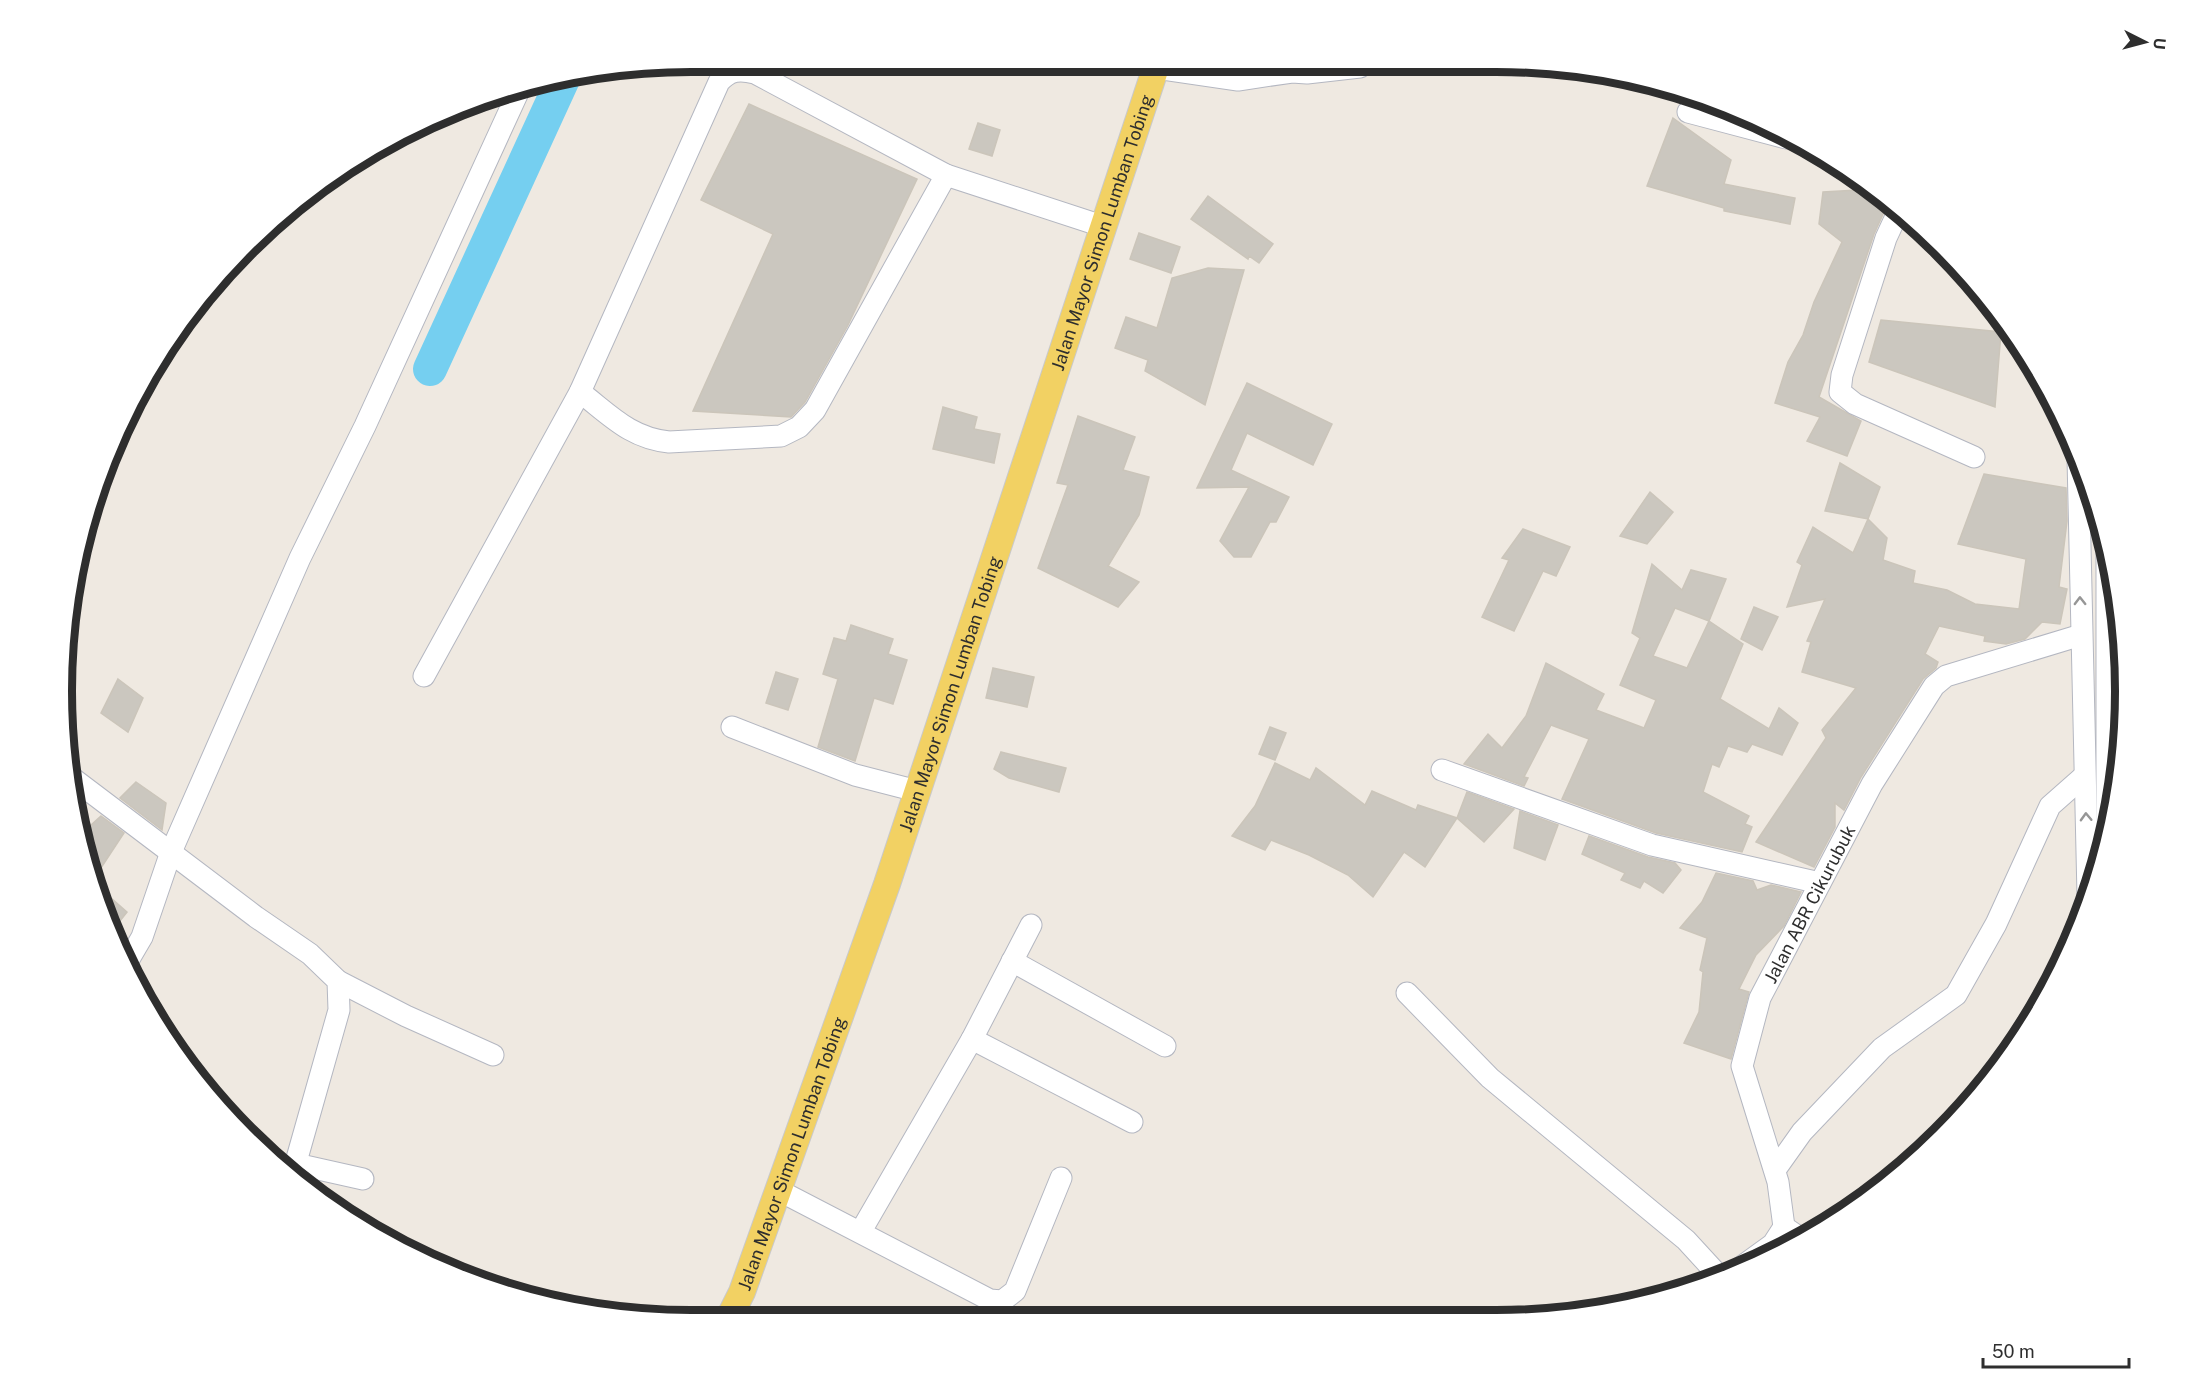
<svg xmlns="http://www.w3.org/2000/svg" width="2187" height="1382" viewBox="0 0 2187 1382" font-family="'Public Sans',sans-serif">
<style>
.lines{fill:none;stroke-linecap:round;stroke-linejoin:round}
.river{stroke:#75cff0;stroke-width:34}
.building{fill:#cbc7bf;stroke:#cbc5ba;stroke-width:1.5;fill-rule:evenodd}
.minor-casing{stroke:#b4b7c1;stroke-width:23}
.major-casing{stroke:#c9c9c9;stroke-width:28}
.minor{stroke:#fff;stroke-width:21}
.major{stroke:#f2d163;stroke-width:26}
.oneway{stroke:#969696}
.labels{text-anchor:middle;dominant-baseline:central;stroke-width:4.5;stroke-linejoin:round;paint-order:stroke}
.street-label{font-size:18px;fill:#2e2e2e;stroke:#fff}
.rim{fill:none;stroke:#2e2e2e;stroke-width:8}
</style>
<rect width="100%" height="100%" fill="#efe9e1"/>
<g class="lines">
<polyline class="river" points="430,369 564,77"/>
</g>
<g class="building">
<polygon points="749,104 917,179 848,325 805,402 791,417 693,411 773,234 701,200"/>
<polygon points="1673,118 1731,160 1724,184 1795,198 1790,224 1724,211 1724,208 1647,186"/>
<polygon points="978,123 1000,130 992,156 969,149"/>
<polygon points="1875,189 1888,200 1888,203 1874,234 1819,397 1861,421 1847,456 1807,441 1820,417 1775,403 1788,362 1803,335 1814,302 1842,242 1819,224 1823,192"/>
<polygon points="1208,196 1273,244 1259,263 1249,256 1248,259 1191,219"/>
<polygon points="1139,233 1180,247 1171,273 1130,259"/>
<polygon points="1208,268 1244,270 1205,405 1145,371 1148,360 1115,348 1126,317 1157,328 1172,278"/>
<polygon points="1881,320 2001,332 1995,407 1869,362"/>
<polygon points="1247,383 1332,424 1313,465 1247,433 1231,470 1289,497 1276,522 1270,522 1251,557 1234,557 1220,541 1249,487 1197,488"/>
<polygon points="943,407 977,417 974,429 1000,434 994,463 933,449"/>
<polygon points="1078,416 1135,437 1123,470 1149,477 1139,515 1108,566 1139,582 1118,607 1038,568 1068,485 1057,483"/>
<polygon points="1840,463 1880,487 1868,519 1825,511"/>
<polygon points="1984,474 2066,488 2067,521 2059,587 2067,589 2060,624 2042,622 2025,639 2006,644 1984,641 1985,636 1939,626 1925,654 1938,662 1936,668 1923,679 1861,777 1844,810 1835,803 1835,827 1814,867 1756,842 1826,738 1822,730 1856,688 1802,672 1811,642 1807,641 1825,599 1787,607 1802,565 1797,562 1813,527 1853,553 1868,519 1887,538 1883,560 1915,571 1913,583 1947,590 1975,604 2019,609 2026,559 1958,544"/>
<polygon points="1650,492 1673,512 1647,544 1620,536"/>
<polygon points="1523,529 1570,547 1556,576 1543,571 1514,631 1482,617 1509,560 1502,558"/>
<path d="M1652 564 1682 590 1691 570 1726 579 1709 621 1743 644 1720 699 1769 729 1779 708 1798 723 1782 755 1752 744 1747 752 1728 746 1719 767 1712 764 1703 792 1749 816 1745 824 1752 827 1742 852 1656 833 1562 799 1589 739 1551 725 1524 777 1528 778 1524 786 1464 764 1488 734 1502 748 1526 716 1546 663 1604 694 1596 710 1644 728 1656 700 1620 685 1640 638 1632 633ZM1675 608 1709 621 1687 668 1653 656Z"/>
<polygon points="1754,607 1778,617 1762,650 1741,639"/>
<polygon points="851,625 893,639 888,654 907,660 893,704 874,698 855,761 818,747 838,679 823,674 834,638 846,641"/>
<polygon points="993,668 1034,677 1027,707 986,698"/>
<polygon points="776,672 798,679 788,710 766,703"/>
<polygon points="118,679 143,698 128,732 101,713"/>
<polygon points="1270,727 1286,733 1275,760 1259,754"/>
<polygon points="1001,752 1066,768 1059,792 1009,778 994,769"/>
<polygon points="1275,763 1310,780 1316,768 1365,805 1372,791 1416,810 1418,805 1457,818 1425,867 1404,852 1373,897 1348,875 1309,855 1271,840 1265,850 1232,836 1255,806"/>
<polygon points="136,782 166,803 162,830 120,798"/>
<polygon points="1467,792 1514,809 1484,842 1457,818"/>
<polygon points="1520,811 1558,825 1545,860 1514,848"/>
<polygon points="101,816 124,833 93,880 79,836"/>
<polygon points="1589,836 1648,857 1675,863 1681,870 1663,893 1644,881 1640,888 1621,880 1625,873 1582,854"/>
<polygon points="1716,873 1753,881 1757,890 1771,885 1801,892 1784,926 1756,955 1739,989 1749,992 1731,1059 1684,1043 1699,1012 1703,972 1700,970 1707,938 1680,928 1702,902"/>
<polygon points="94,883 127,912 112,931 109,922"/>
</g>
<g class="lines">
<defs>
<g id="minor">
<polyline points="1156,68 1238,80 1292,72 1307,73 1360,67"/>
<polyline points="1688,112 1786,138"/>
<polyline points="1899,210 1886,238 1842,375 1840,392 1855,404 1974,457"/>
<path d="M580 392C610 415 630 438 669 442L781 436 799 427 815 410 946 175"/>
<polyline points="2078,458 2088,896"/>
<path d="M424 676 580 392 719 82C730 70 739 69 755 73L946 175 1102 226"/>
<polyline points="732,727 855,775 917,791"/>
<polyline points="1442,770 1652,845 1820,883"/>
<polyline points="67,774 256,917 310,954 338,981 339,1010 292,1176"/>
<polyline points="2107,834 2107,554"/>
<polyline points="1012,961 1165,1046"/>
<polyline points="125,966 142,937 171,852 300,558 365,426 520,88"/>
<polyline points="338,981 406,1016 493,1055"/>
<polyline points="1407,993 1490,1078 1686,1240 1720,1277"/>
<polyline points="972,1039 1132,1122"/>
<polyline points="296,1164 363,1179"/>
<polyline points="1775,1170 1802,1132 1882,1048 1956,995 1996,924 2050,806 2084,776"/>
<polyline points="778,1190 990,1300 1002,1301 1015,1291 1061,1178"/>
<polyline points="1784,1227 1803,1240"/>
<polyline points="861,1231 972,1039 1031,925"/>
<path id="s1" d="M1737 1270 1773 1244 1784 1227 1778 1182 1742 1066 1760 998 1872 784 1934 686 1946 676 2081 635"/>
</g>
<g id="major">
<path id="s2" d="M730 1316 742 1292 887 884 1156 67"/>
</g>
</defs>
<use href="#minor" class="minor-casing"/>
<use href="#major" class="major-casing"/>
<use href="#minor" class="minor"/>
<use href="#major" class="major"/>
</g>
<defs><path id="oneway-chevron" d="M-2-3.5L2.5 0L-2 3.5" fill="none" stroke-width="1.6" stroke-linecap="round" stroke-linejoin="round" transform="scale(1.5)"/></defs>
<g class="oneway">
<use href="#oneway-chevron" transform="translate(2080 601) rotate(-91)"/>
<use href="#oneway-chevron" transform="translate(2086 817) rotate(-92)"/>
</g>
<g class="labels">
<g class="street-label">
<text stroke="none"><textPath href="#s2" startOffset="1146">Jalan Mayor Simon Lumban Tobing</textPath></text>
<text stroke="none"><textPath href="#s2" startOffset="660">Jalan Mayor Simon Lumban Tobing</textPath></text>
<text stroke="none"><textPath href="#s1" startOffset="408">Jalan ABR Cikurubuk</textPath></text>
<text stroke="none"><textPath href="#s2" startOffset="174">Jalan Mayor Simon Lumban Tobing</textPath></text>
</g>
</g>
<path d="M0 0H2187V1382H0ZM691 72H1496A619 619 0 0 1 2115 691V691A619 619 0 0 1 1496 1310H691A619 619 0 0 1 72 691V691A619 619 0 0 1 691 72Z" fill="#fff" fill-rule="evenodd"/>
<path class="rim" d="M691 72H1496A619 619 0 0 1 2115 691V691A619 619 0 0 1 1496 1310H691A619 619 0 0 1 72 691V691A619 619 0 0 1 691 72Z"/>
<g transform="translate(2145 42) rotate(96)" stroke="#ffffff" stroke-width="4.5" paint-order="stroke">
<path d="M0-4.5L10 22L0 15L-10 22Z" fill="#2e2e2e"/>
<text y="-9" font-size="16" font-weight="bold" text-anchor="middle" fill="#2e2e2e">U</text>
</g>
<path d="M1983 1358v9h146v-9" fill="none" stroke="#2e2e2e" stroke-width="3"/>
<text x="1992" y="1358" font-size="18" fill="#2e2e2e" stroke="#ffffff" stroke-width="4.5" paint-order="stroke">50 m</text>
</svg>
